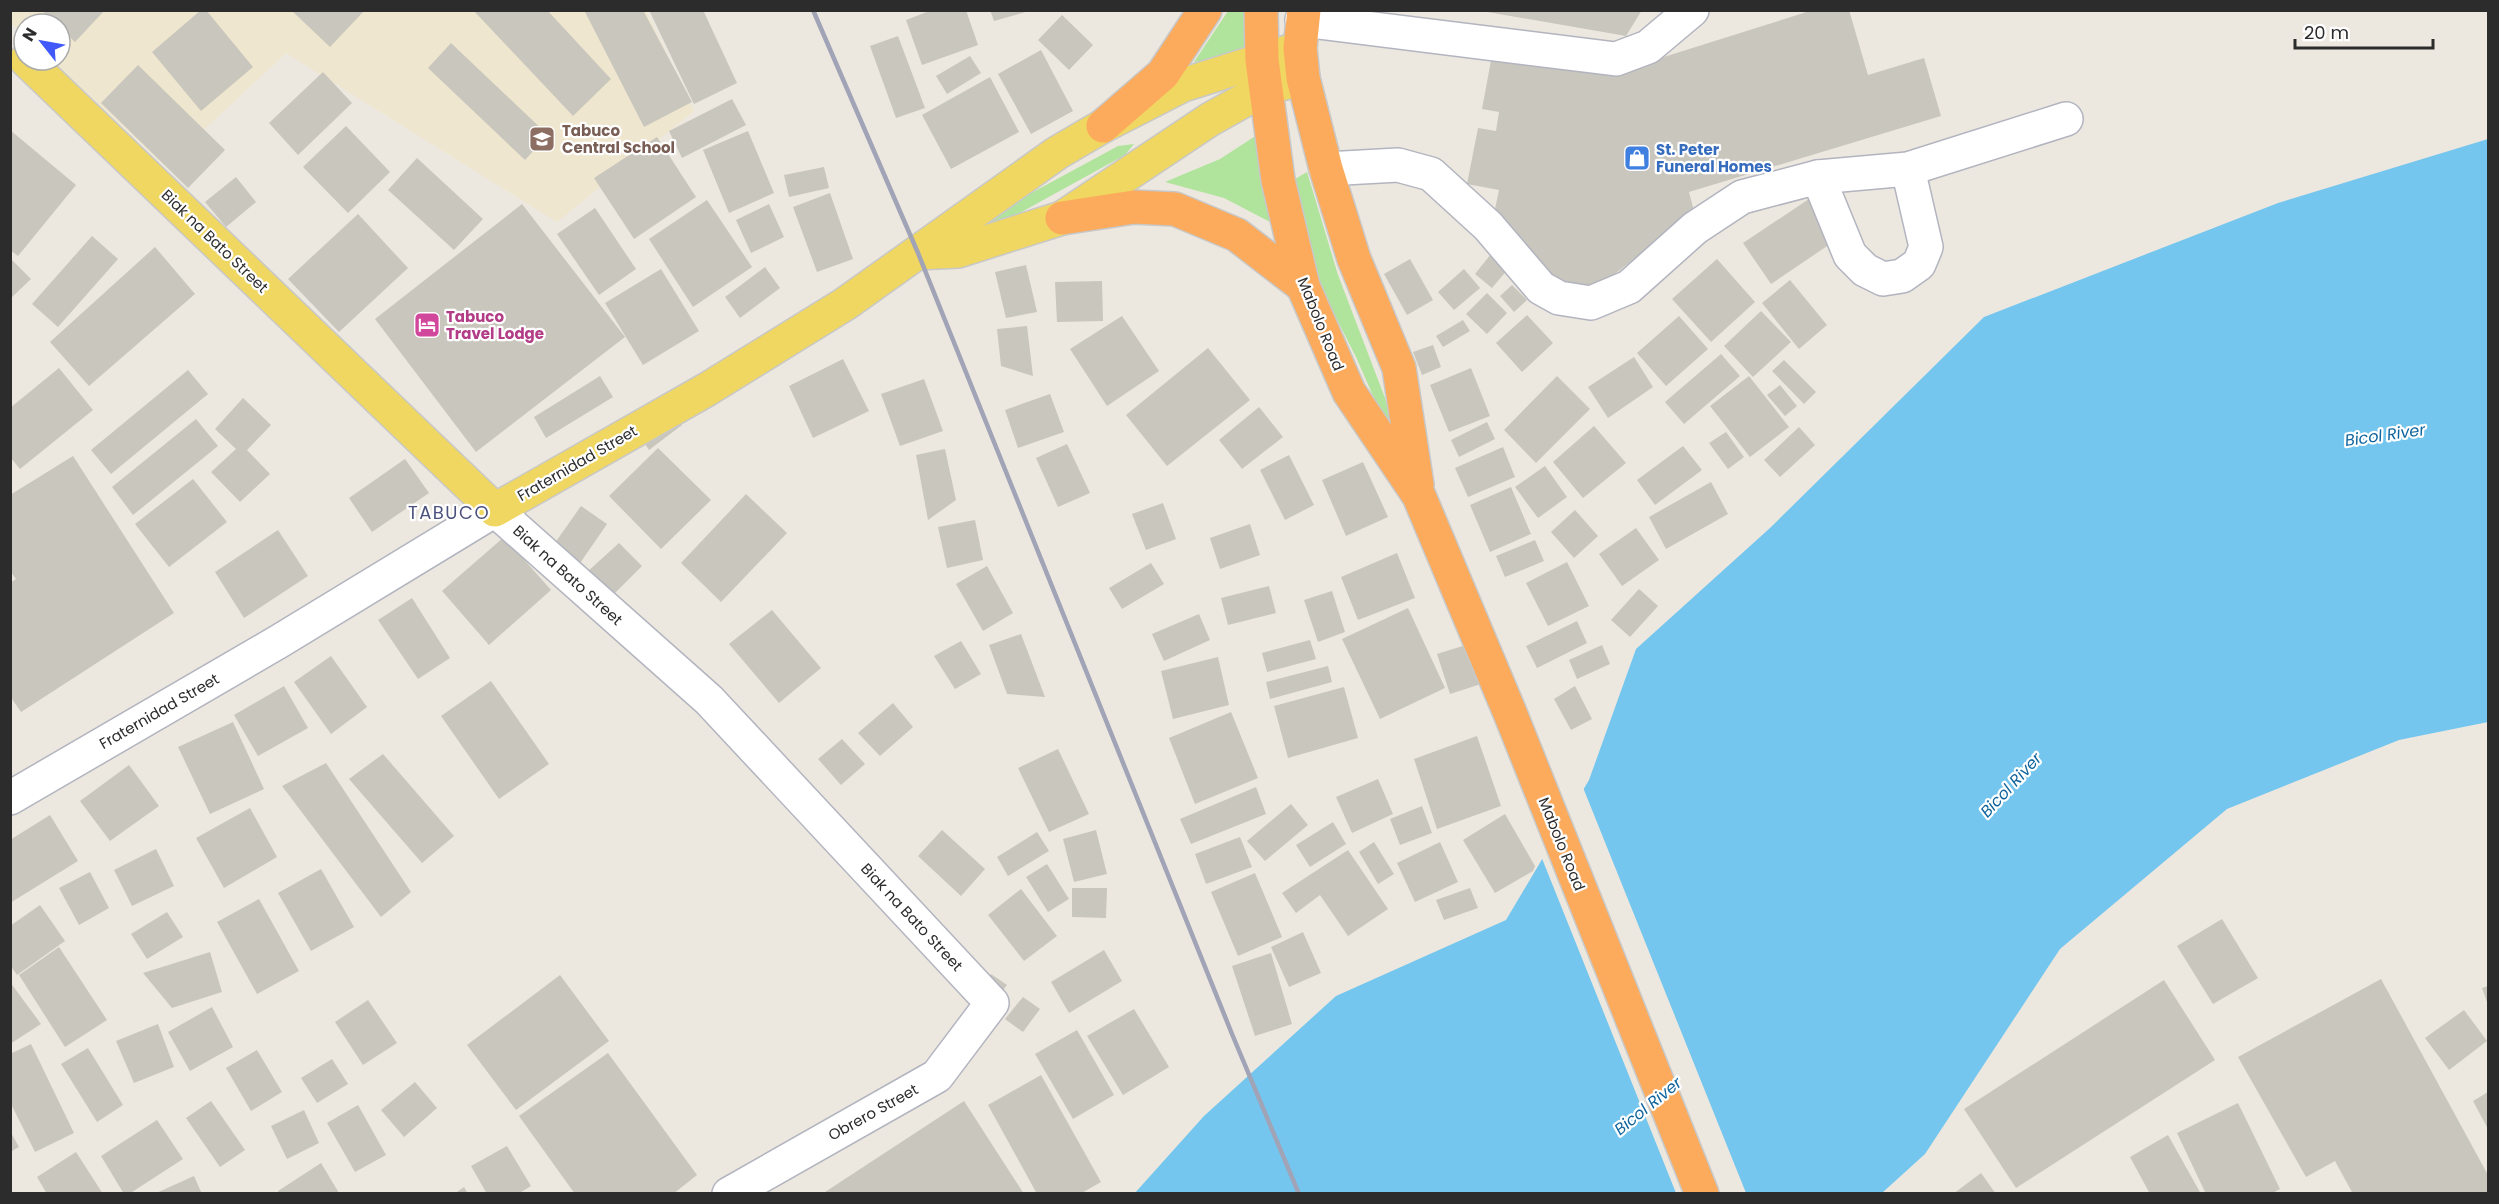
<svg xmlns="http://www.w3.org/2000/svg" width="2499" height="1204" viewBox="0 0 2499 1204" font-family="Poppins,sans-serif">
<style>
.education{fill:#efe6cf}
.green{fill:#b0e39c}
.water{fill:#74c6ee}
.pier{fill:#ede8df}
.building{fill:#c9c6bd}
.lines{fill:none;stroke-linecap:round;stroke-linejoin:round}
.minor-casing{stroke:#b2b4bf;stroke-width:36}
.major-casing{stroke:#c8c8c8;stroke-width:36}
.highway-casing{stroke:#c8c8c8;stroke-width:36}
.minor{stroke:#fff;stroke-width:33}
.major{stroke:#efd762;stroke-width:33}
.highway{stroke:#fcaa5b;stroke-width:33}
.rail{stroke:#a1a3b6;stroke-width:4.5}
.labels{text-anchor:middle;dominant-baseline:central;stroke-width:4.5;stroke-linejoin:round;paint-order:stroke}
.education-label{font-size:15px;font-weight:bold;fill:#785e54;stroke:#fff;text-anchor:start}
.shop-label{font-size:15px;font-weight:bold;fill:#366cbe;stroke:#fff;text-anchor:start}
.street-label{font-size:15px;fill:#2c2c2c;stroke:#fff}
.hotel-label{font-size:15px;font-weight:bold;fill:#b23c85;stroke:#fff;text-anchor:start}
.water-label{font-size:16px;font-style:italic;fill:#0f649d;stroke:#fff}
.quarter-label{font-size:18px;letter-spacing:1.5px;fill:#4c527d;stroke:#fff}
</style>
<rect width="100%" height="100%" fill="#ede8df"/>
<polygon class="education" points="10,11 646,11 694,111 557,222 286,53 165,166 51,60 60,60 60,24 24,24 24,35 11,23"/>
<g class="green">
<polygon points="1228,11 1246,11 1247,56 1194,62"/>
<polygon points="1260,133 1274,224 1224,198 1165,182 1220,159"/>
<polygon points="1134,144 1125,155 976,237 974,224 1118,146"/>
<polygon points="1307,172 1338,275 1385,398 1402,462 1356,357 1319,284 1295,179"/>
</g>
<polygon class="water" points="2488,139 2488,722 2399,740 2227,809 2060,949 1925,1154 1882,1193 1134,1194 1204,1116 1336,996 1506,920 1589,780 1636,649 1770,528 1984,317 2278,203"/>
<polygon class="pier" points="1582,785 1746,1193 1676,1193 1541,856"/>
<g class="building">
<polygon points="42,10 105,10 75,42 60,28 60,24 56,24"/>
<polygon points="201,10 206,10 253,67 201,111 152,52"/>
<polygon points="291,10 365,10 330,47"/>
<polygon points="473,10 547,10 611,79 573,116"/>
<polygon points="584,10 643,10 692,102 644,127"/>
<polygon points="649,10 703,10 737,83 694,104"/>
<polygon points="932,10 966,10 978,45 922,65 906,20"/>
<polygon points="990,10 1029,10 1029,11 994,21"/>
<polygon points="1476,10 1642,10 1626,36"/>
<polygon points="1813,10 1849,10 1868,75 1924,58 1941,116 1689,192 1694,211 1596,289 1559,288 1495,209 1499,190 1467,184 1478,128 1496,131 1499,112 1482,109 1492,55 1616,72"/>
<polygon points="1062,15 1093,45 1069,70 1038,40"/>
<polygon points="898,36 925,108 896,118 870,46"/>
<polygon points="451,43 548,135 525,160 428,68"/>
<polygon points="1041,50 1073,111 1031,134 998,74"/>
<polygon points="970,56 981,73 947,94 936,76"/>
<polygon points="138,65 225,150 188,188 101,103"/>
<polygon points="323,72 352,103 298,155 269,123"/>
<polygon points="990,77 1019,132 951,169 922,115"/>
<polygon points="732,99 746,125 682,158 669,131"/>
<polygon points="346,126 390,172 348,213 303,167"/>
<polygon points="10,130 76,185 18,256 10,250"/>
<polygon points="748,131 774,193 729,213 703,150"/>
<polygon points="657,137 696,197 634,239 594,178"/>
<polygon points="417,158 483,219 454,250 388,190"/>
<polygon points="824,167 829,188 789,197 784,175"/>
<polygon points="236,177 256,202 226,227 205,202"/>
<polygon points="830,193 853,259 817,272 793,207"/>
<polygon points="1809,199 1836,240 1771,284 1743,243"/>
<polygon points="707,200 752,267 693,307 649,239"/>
<polygon points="522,204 625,337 476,452 375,319"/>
<polygon points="769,204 784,237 751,253 736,220"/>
<polygon points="595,208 636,269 599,295 557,234"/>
<polygon points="358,214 408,268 339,332 288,279"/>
<polygon points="92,236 118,259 58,327 32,304"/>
<polygon points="155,247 195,294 89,386 50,342"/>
<polygon points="1491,254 1508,269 1492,288 1475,274"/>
<polygon points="10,258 31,279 10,299"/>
<polygon points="1410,259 1433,300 1407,315 1384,274"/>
<polygon points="1717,259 1755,302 1711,342 1672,299"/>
<polygon points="1026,265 1037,312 1006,318 995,272"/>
<polygon points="765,267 780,288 740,318 725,297"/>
<polygon points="661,269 699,331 643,365 605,303"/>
<polygon points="1464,269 1480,288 1454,310 1438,292"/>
<polygon points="1790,280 1827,325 1799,349 1762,303"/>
<polygon points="1102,281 1103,321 1057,322 1055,282"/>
<polygon points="1512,285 1527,300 1514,312 1500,296"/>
<polygon points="1487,293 1507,313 1487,334 1466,314"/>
<polygon points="1761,311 1791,342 1753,377 1724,346"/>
<polygon points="1527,315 1553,343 1522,372 1496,343"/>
<polygon points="1122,316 1159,371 1107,406 1070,349"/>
<polygon points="1679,316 1708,349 1666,386 1637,353"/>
<polygon points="1463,320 1470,331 1443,347 1436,336"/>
<polygon points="1027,326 1033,376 1001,366 997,329"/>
<polygon points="1433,345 1441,367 1422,375 1413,352"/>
<polygon points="1208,348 1250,400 1167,466 1126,415"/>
<polygon points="1721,354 1740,376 1684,424 1665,402"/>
<polygon points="1634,357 1653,387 1608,418 1588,387"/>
<polygon points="843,359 869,411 813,438 789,386"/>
<polygon points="1784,360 1816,392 1804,404 1772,371"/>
<polygon points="59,368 93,410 20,469 10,457 10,408"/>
<polygon points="1471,368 1490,416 1449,432 1430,385"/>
<polygon points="188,370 208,394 111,474 91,450"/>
<polygon points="600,376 613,397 546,438 534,417"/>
<polygon points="1557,376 1590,409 1536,463 1504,430"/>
<polygon points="1749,376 1789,427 1750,457 1710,406"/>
<polygon points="924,379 943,431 900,446 881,394"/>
<polygon points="1780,385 1797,406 1785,416 1767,395"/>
<polygon points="1050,394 1064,432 1018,448 1005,410"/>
<polygon points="243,398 271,425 247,450 270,474 240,502 211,472 236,449 215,429"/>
<polygon points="1259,407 1283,437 1242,469 1219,440"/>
<polygon points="673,413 682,425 649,450 641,438"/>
<polygon points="196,419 218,446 133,515 112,487"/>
<polygon points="1487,422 1495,439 1459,457 1451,440"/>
<polygon points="1594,426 1626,463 1583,498 1553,462"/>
<polygon points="1799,427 1815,445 1780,477 1764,460"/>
<polygon points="1726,432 1744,457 1728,469 1709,443"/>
<polygon points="1067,444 1090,493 1058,507 1036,458"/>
<polygon points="1683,446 1702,470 1655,505 1637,480"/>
<polygon points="1503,447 1515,477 1468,497 1455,468"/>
<polygon points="658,448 711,500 661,549 609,496"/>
<polygon points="945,449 956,500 928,520 916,455"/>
<polygon points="1289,455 1314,505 1285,520 1260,470"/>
<polygon points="73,456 174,613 21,712 10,696 10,583 16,579 10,571 10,495"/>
<polygon points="405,459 429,493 372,532 349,498"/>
<polygon points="1363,462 1388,517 1346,536 1322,480"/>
<polygon points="1545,466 1567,497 1538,518 1515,487"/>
<polygon points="193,479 227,522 169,567 135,524"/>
<polygon points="1711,482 1728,514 1666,549 1649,517"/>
<polygon points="1511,487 1531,534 1490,552 1470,505"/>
<polygon points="746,494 787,533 721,602 681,563"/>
<polygon points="1163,503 1176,539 1146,550 1132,514"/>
<polygon points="581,506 607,524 576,569 550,550"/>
<polygon points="1575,510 1598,536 1574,558 1551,532"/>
<polygon points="975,520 983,560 947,568 938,527"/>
<polygon points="1250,524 1260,555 1220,569 1210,538"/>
<polygon points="1636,528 1659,560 1622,586 1599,554"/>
<polygon points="278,530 308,576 244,618 215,572"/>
<polygon points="504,537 551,590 489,645 442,591"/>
<polygon points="1535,540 1544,561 1505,577 1496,556"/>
<polygon points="619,543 642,566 610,598 586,573"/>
<polygon points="1397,553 1415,598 1358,620 1341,577"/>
<polygon points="1567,562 1589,606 1548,626 1526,583"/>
<polygon points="1151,563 1164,584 1122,609 1109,588"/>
<polygon points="987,566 1013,613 983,631 956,584"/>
<polygon points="1269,586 1276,613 1228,625 1221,598"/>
<polygon points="1639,589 1658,606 1630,637 1611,620"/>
<polygon points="1332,591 1345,632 1318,642 1304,600"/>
<polygon points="412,598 450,658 418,679 378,620"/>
<polygon points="1408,608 1445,688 1380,719 1342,639"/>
<polygon points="772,610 821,668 779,703 729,644"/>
<polygon points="1199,614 1210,640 1164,661 1152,634"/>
<polygon points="1577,621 1587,643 1537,668 1526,646"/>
<polygon points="1021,634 1045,697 1007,694 989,645"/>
<polygon points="1310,640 1316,659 1267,672 1262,653"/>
<polygon points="961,641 981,674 955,689 934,656"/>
<polygon points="1469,644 1481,684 1450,694 1437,654"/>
<polygon points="1602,645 1610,664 1577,679 1569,660"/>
<polygon points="331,656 367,707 331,734 294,682"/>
<polygon points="1218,657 1229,705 1173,719 1161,671"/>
<polygon points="1328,666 1332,682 1270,699 1266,682"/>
<polygon points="491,681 549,764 499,799 441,716"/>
<polygon points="284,686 308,728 258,756 234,715"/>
<polygon points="1575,686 1592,719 1571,730 1554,699"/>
<polygon points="1344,687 1358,738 1288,758 1274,706"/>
<polygon points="893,703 913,727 880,756 858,733"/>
<polygon points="1231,712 1258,778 1195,804 1169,738"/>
<polygon points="233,722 264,789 210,814 178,747"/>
<polygon points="1477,736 1501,806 1437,829 1414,759"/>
<polygon points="842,739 865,764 841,785 818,759"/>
<polygon points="1058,749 1089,814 1049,832 1018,768"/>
<polygon points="383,754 454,836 422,863 349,779"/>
<polygon points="326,763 411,892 381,917 282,786"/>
<polygon points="129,765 159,806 110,841 80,801"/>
<polygon points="1378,779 1393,814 1352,833 1336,797"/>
<polygon points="1256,787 1266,814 1191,844 1180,819"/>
<polygon points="1291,804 1308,825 1265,861 1247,841"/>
<polygon points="1422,806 1432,833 1400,845 1390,819"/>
<polygon points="250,808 277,857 224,888 196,838"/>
<polygon points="1505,814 1535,866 1533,871 1495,893 1463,840"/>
<polygon points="50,815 78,861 10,903 10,840"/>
<polygon points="1333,822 1346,844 1310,867 1296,845"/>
<polygon points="942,830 985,869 961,896 918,856"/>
<polygon points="1096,830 1107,874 1074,882 1063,839"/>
<polygon points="1037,832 1049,851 1008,876 997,857"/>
<polygon points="1240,837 1252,867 1206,884 1195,854"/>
<polygon points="1374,842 1394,874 1378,884 1359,852"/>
<polygon points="1440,842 1458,882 1415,902 1397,863"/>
<polygon points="156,849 174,886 132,906 114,870"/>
<polygon points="1348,850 1388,909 1348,936 1320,895 1296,913 1282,893"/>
<polygon points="1047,864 1069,899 1048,912 1026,877"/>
<polygon points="321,869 354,927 311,951 278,893"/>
<polygon points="90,872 109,908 79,925 59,888"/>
<polygon points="1255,873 1282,937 1238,956 1211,892"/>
<polygon points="1072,888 1107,888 1106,918 1072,917"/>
<polygon points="1470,888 1478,908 1444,920 1436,900"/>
<polygon points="1021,889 1057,936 1024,961 988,915"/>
<polygon points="259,899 299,971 257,994 217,922"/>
<polygon points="40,905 65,941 17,975 10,965 10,926"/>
<polygon points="167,912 183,937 147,959 131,934"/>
<polygon points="2222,919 2258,978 2213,1004 2177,946"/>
<polygon points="1303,932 1321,973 1289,987 1271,947"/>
<polygon points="59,947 107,1020 65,1047 19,975"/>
<polygon points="1104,950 1122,981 1069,1013 1051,982"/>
<polygon points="210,952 222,992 172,1008 143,973"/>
<polygon points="1271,953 1292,1024 1255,1036 1232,966"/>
<polygon points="991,974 1007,985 1000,994 985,982"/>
<polygon points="560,975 609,1041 516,1110 467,1045"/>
<polygon points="2381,979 2488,1175 2488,1194 2353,1194 2335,1161 2306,1177 2238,1057"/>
<polygon points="2164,980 2215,1060 2016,1188 1964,1109"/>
<polygon points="10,982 41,1024 10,1044"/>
<polygon points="2488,986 2488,1005 2482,988"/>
<polygon points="1023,997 1040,1009 1023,1032 1005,1019"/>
<polygon points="368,1000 397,1043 363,1065 335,1022"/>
<polygon points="212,1007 233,1047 190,1071 168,1032"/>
<polygon points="1134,1009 1169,1067 1123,1095 1087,1036"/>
<polygon points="2464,1010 2487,1041 2449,1070 2425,1038"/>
<polygon points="158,1024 174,1067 134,1083 116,1041"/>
<polygon points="1077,1030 1114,1095 1073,1119 1035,1054"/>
<polygon points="31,1044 74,1133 35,1152 10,1102 10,1054"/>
<polygon points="88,1048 123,1105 97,1122 61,1064"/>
<polygon points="257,1050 282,1092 251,1111 226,1068"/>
<polygon points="608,1053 697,1175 673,1194 575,1194 519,1116"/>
<polygon points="332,1059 348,1084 317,1103 301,1078"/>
<polygon points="1041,1075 1101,1182 1080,1194 1037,1194 988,1105"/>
<polygon points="415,1082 437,1108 404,1137 381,1110"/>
<polygon points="2488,1092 2488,1129 2473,1101"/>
<polygon points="211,1101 245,1150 220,1167 186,1118"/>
<polygon points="964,1101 1024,1194 822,1194"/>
<polygon points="2238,1103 2280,1189 2271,1194 2206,1194 2177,1133"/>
<polygon points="358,1105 386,1155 355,1172 327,1123"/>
<polygon points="304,1110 319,1143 287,1159 271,1126"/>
<polygon points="157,1120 183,1159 129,1194 124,1194 101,1156"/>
<polygon points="10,1131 19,1147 10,1152"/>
<polygon points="2168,1135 2201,1194 2150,1194 2130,1157"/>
<polygon points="507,1146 531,1186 518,1194 487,1194 471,1166"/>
<polygon points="76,1152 103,1194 47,1194 37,1177"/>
<polygon points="321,1163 339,1193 279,1194 278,1191"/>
<polygon points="1981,1173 1996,1194 1953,1194"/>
<polygon points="194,1176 202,1194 154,1194"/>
<polygon points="464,1187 468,1194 454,1194"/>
</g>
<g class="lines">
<defs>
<g id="minor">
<polyline points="1302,20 1616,59 1648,47 1692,10"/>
<polyline points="1326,169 1398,165 1431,174 1488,226 1541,288 1559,298 1591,303 1629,287 1695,228 1742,197 1818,177 1908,169 2066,119"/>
<polyline points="1818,177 1850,255 1865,270 1883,279 1902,276 1919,264 1926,247 1908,169"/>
<polyline points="10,798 278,642 495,510 709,700 992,1003 937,1076 729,1194"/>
</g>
<g id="major">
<polyline points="26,60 495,510 706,390 845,304 1057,153 1103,126 1183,85 1300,48"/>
<polyline points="918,253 958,251 1062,218 1209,120 1266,88 1303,78"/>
</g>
<g id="highway">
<polyline points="1261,10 1262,60 1278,180 1303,286 1349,392 1419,496 1510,713 1702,1194"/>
<polyline points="1304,10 1300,48 1303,78 1326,169 1354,259 1399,368 1417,485"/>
<polyline points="1103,126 1163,74 1205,10"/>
<polyline points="1062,218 1134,207 1175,209 1237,235 1303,286"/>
</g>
</defs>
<use href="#minor" class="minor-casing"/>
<use href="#major" class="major-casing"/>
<use href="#highway" class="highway-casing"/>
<use href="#minor" class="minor"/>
<use href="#major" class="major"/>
<use href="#highway" class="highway"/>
<polyline class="rail" points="813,10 918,253 1232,1034 1299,1194"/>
</g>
<defs>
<symbol id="school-square" viewBox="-11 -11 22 22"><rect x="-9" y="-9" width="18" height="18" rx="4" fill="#8d6e63" stroke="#fff"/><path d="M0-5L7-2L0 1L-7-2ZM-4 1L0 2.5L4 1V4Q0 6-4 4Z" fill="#fff"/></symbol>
<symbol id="shop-square" viewBox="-11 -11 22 22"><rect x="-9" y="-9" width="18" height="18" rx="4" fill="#3f7fe0" stroke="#fff"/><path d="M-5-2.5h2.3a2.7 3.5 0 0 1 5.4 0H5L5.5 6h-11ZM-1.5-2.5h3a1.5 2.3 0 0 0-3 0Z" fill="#fff"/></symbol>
<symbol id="hotel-square" viewBox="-11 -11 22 22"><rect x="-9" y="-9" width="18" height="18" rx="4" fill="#d1479c" stroke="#fff"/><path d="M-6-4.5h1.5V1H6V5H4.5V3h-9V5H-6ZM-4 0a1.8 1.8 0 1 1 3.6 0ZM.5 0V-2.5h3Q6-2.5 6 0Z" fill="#fff"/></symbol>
</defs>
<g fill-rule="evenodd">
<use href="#school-square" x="527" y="124" width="30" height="30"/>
<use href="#shop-square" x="1622" y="143" width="30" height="30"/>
<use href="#hotel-square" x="412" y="310" width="30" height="30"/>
</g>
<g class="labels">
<g class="education-label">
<text x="562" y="130">Tabuco<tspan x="562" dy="17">Central School</tspan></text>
</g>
<g class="shop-label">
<text x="1656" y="149">St. Peter<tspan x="1656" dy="17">Funeral Homes</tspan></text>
</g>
<g class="street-label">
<text transform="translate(215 241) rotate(44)">Biak na Bato Street</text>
<text transform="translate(1321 324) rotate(68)">Mabolo Road</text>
<text transform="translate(577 463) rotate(-30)">Fraternidad Street</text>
<text transform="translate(568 575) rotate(42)">Biak na Bato Street</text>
<text transform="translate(159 711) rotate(-30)">Fraternidad Street</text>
<text transform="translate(1562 844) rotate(68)">Mabolo Road</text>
<text transform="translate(912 917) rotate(47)">Biak na Bato Street</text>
<text transform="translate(873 1112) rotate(-29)">Obrero Street</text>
</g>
<g class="hotel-label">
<text x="446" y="316">Tabuco<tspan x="446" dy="17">Travel Lodge</tspan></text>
</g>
<g class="water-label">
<text transform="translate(2385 435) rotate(-8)">Bicol River</text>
<text transform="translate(2011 785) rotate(-47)">Bicol River</text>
<text transform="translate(1648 1106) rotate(-39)">Bicol River</text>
</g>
<g class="quarter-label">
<text x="449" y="512">TABUCO</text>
</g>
</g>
<rect width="2499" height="1204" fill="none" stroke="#2c2c2c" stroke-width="24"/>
<g transform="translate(42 42) rotate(301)"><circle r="28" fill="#ffffff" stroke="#ababab" stroke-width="1.5"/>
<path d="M0-4.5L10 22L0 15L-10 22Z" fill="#4159f8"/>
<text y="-9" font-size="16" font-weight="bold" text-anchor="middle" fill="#2c2c2c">N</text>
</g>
<path d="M2295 39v9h138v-9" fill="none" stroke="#2c2c2c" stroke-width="3"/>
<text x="2304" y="39" font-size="18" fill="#2c2c2c" stroke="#ffffff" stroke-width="4.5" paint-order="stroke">20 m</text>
</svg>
